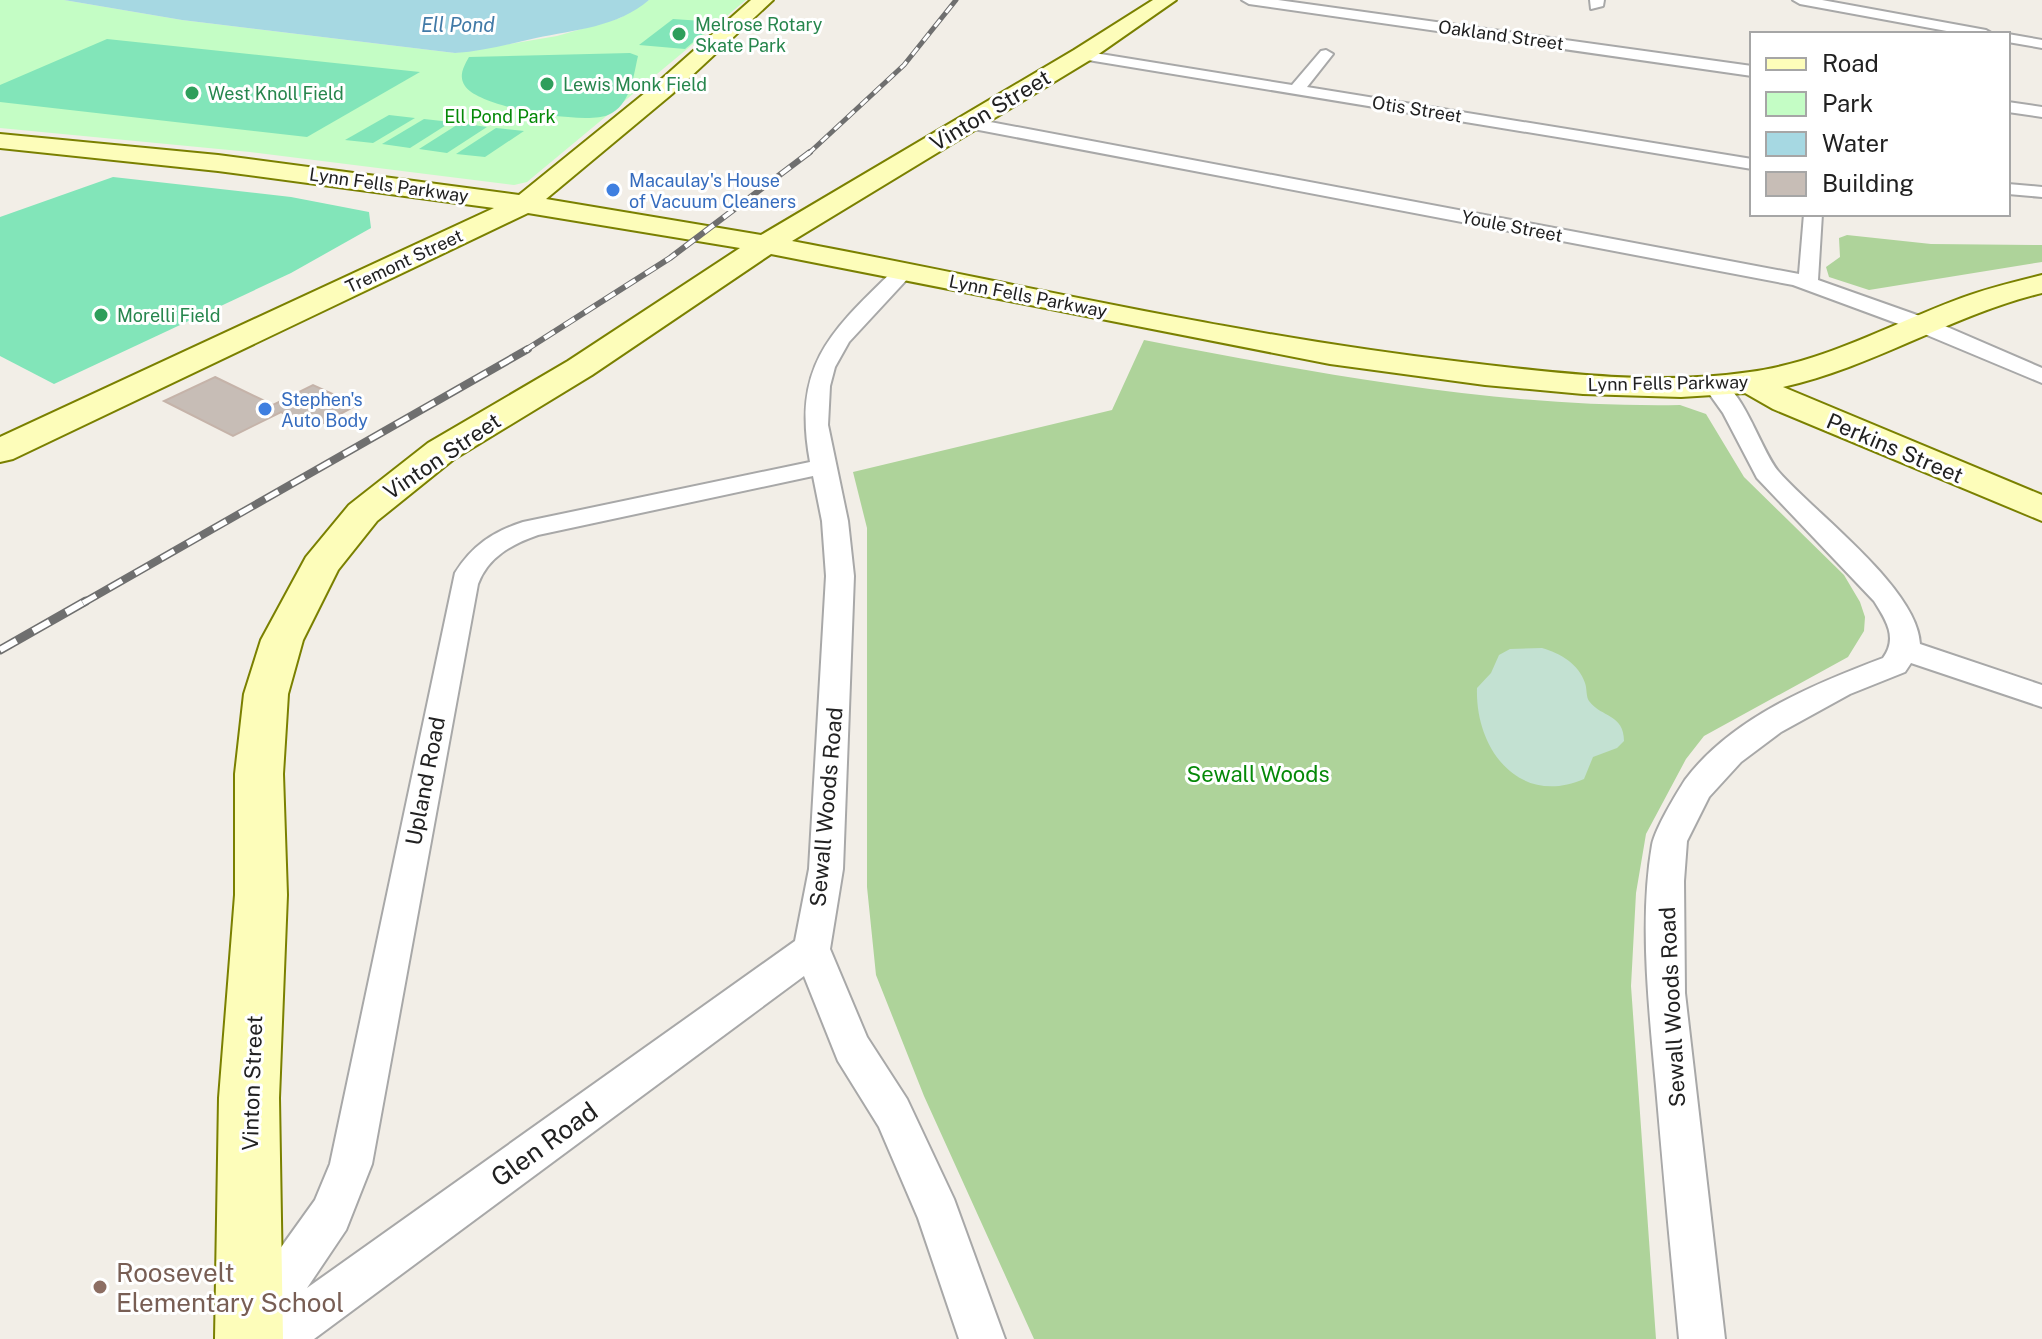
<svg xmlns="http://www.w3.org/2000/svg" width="2042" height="1339" viewBox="0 0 2042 1339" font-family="'Public Sans',sans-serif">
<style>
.forest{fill:#aed39a}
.wetland{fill:#c3e1d2}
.park{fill:#c4fdc5}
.pitch{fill:#82e5b9}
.water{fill:#a6d8e2}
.building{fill:#c7bdb6;stroke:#c5b3a9;stroke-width:2}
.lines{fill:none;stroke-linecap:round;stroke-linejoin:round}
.street-casing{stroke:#a8a8a8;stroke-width:4}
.secondary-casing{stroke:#7a8000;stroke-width:4}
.street{fill:#fff;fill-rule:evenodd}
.secondary{fill:#fdfdba;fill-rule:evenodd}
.rail-far3-casing{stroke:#6f6f6f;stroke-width:5}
.rail-far2-casing{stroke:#6f6f6f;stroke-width:6}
.rail-far1-casing{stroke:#6f6f6f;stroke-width:8}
.rail-casing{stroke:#6f6f6f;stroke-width:9}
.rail-far3{stroke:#fff;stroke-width:3;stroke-dasharray:9;stroke-linecap:butt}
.rail-far2{stroke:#fff;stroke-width:4;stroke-dasharray:12;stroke-linecap:butt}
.rail-far1{stroke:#fff;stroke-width:5;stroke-dasharray:15;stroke-linecap:butt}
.rail{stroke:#fff;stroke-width:6;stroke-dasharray:19;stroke-linecap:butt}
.leisure-dot{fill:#2e9e5b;stroke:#fff;stroke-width:3}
.shop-dot{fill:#3f7fe0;stroke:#fff;stroke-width:3}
.education-dot{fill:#8d6e63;stroke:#fff;stroke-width:3}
.labels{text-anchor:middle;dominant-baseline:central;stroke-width:6;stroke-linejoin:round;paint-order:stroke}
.far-leisure-label{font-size:18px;fill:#27864d;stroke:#fff;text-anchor:start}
.far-street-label{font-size:18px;fill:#212121;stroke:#fff}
.far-park-label{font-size:18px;fill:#058908;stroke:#fff}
.far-shop-label{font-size:18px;fill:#366cbe;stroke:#fff;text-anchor:start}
.far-water-label{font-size:20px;font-style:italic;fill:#417aa7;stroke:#fff}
.street-label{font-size:22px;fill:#212121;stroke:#fff}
.park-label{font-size:22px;fill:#058908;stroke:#fff}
.near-street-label{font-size:26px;fill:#212121;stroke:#fff}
.near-education-label{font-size:26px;fill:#785e54;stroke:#fff;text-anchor:start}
</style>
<rect width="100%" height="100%" fill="#f2eee7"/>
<g class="forest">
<polygon points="1847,235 1931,244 2042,245 2042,262 1869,290 1829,277 1826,267 1840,257 1839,238"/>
<path d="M1144 340C1320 374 1500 408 1680 405L1706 414 1744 477 1844 575 1860 602 1865 617 1864 631 1848 657 1704 736 1686 759 1646 834 1636 893 1631 986 1656 1339H1034L924 1096 876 975 867 887V528L853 472 1112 410Z"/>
</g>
<path class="wetland" d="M1542 648C1560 653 1579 664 1585 683 1587 688 1586 697 1589 701 1602 718 1624 714 1624 741L1617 748 1593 757 1584 779C1520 807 1475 750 1477 688L1491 673 1499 655 1510 649Z"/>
<polygon class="park" points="0,0 64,0 182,20 455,53 557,36 620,18 649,0 746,0 527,182 514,185 250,152 0,128"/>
<g class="pitch">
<polygon points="673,19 717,22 685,49 639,45"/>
<polygon points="107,39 420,72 307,137 0,102 0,85"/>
<path d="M630 53 638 56C633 77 631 105 608 115 586 125 479 108 465 86 458 76 464 66 469 57Z"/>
<polygon points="389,115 415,118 373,143 345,140"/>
<polygon points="424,119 451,122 410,148 382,144"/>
<polygon points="460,123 487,127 447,153 419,149"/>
<polygon points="496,128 524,131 485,157 456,154"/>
<polygon points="113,177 291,197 369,212 371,228 291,273 54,384 0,356 0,217"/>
</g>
<path class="water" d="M64 0H649C618 27 574 30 536 38 509 44 483 51 455 53L182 20Z"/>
<polygon class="building" points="215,377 273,405 313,385 357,405 314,428 281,412 233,436 164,401"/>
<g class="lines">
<defs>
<g id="street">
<polygon points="1242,0 1278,0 1752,66 1752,76 1249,4"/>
<polygon points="1590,0 1604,0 1603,6 1591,9"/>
<polygon points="1793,0 1822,0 1986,30 1993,34 1963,34 1800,4"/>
<polygon points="2007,34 2008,34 2042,40 2042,48 2008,42"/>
<polygon points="1326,50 1333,54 1307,87 1752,159 1752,169 1082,59 1075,55 1082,51 1292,85 1321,51"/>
<polygon points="2008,102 2042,107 2042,117 2008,112"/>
<polygon points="969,118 1799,274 1804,214 1822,214 1818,280 1931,320 2042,368 2042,383 1915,330 1793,285 963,127 961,123 963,119"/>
<polygon points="2008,184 2042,187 2042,197 2008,194"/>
<path d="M904 265 911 267 914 271 911 275 849 342 835 367 830 386 828 425 848 521 854 576 843 869 830 949 867 1037 907 1099 954 1199 1005 1339H959L918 1218 879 1127 838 1061 804 976 314 1339H236L277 1253 315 1200 330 1164 455 573C472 546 492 532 523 522L810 462C792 364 831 331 897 267ZM813 476 822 521 826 576 809 869 795 941 307 1288 346 1230 372 1164 478 584C488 557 512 544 538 535Z"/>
<path d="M1714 378C1743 385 1760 450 1779 472 1816 514 1918 589 1920 644L2042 685V707L1911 663 1905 672 1850 694 1781 732 1741 762 1709 797 1687 841 1684 881 1685 993 1725 1339H1679C1671 1255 1663 1170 1656 1086 1649 1010 1639 920 1652 845 1655 829 1676 794 1685 780 1731 718 1814 684 1883 658 1898 638 1886 620 1874 601L1757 478 1723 413 1703 385 1706 380Z"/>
</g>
<path id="secondary" d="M751 0H773L672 94 546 199 761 235 1074 50 1153 0H1176L1090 60 792 241C1015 283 1236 336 1462 362 1555 373 1656 386 1750 372 1824 362 1887 326 1956 300 1984 289 2013 282 2042 275V293C1952 315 1873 367 1783 387L2042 495V521L1773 409 1745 393 1681 397 1583 394 1485 385 1330 364 771 254 592 375 454 459 377 521 338 570 303 640 288 694 283 774 287 895 279 1098 283 1339H215L219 1098 235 895V774L244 694 261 640 306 557 349 505 428 443 568 361 740 248 528 213 13 459 0 462V437L494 208 218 171 0 148V134L218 155 519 195 656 84Z"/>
</defs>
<use href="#street" class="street-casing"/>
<use href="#secondary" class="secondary-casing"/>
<use href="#street" class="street"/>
<use href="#secondary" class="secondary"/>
<defs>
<polyline id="rail-far3" points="808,154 904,65 956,0"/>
<polyline id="rail-far2" points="524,351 670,258 810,152"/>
<polyline id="rail-far1" points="83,603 528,349"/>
<polyline id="rail" points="0,650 86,601"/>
</defs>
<use href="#rail-far3" class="rail-far3-casing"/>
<use href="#rail-far2" class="rail-far2-casing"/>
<use href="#rail-far1" class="rail-far1-casing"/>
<use href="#rail" class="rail-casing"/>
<use href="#rail-far3" class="rail-far3"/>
<use href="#rail-far2" class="rail-far2"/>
<use href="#rail-far1" class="rail-far1"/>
<use href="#rail" class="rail"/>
</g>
<g class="leisure-dot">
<circle cx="679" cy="34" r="8"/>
<circle cx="547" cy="84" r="8"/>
<circle cx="192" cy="93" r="8"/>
<circle cx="101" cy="315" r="8"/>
</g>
<g class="shop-dot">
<circle cx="613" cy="190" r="8"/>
<circle cx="265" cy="409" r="8"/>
</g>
<circle class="education-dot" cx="100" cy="1287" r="8"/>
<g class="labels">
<g class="far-leisure-label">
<text x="695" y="24">Melrose Rotary<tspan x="695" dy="21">Skate Park</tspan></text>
<text x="563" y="84">Lewis Monk Field</text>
<text x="208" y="93">West Knoll Field</text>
<text x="117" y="315">Morelli Field</text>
</g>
<g class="far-street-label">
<text transform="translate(1501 35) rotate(8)">Oakland Street</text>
<text transform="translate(1417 109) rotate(9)">Otis Street</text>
<text transform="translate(389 185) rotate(8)">Lynn Fells Parkway</text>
<text transform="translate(1512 226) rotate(11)">Youle Street</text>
<text transform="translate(404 261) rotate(-25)">Tremont Street</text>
<text transform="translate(1028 296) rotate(11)">Lynn Fells Parkway</text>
<text transform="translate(1668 383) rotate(-1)">Lynn Fells Parkway</text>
</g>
<g class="far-park-label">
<text x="500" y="116">Ell Pond Park</text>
</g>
<g class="far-shop-label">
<text x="629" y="180">Macaulay's House<tspan x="629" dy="21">of Vacuum Cleaners</tspan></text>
<text x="281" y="399">Stephen's<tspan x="281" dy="21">Auto Body</tspan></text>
</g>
<g class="far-water-label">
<text x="458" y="25">Ell Pond</text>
</g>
<g class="street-label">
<text transform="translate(990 110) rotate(-31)">Vinton Street</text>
<text transform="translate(1895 448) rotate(23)">Perkins Street</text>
<text transform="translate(442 456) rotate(-34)">Vinton Street</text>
<text transform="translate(425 781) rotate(-79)">Upland Road</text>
<text transform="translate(826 807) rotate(-85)">Sewall Woods Road</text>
<text transform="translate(1672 1007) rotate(-93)">Sewall Woods Road</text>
<text transform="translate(252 1083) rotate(-88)">Vinton Street</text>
</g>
<g class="park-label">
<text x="1258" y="774">Sewall Woods</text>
</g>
<g class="near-street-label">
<text transform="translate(544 1144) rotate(-36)">Glen Road</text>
</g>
<g class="near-education-label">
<text x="116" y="1272">Roosevelt<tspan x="116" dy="30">Elementary School</tspan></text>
</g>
</g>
<rect x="1750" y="32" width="260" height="184" fill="#ffffff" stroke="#a6a6a6" stroke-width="2"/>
<rect x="1766" y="58" width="40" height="12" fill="#fdfdba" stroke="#a6a6a6" stroke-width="2"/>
<text x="1822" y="72" font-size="24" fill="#212121">Road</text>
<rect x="1766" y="92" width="40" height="24" fill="#c4fdc5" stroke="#a6a6a6" stroke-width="2"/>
<text x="1822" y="112" font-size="24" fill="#212121">Park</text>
<rect x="1766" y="132" width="40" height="24" fill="#a6d8e2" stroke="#a6a6a6" stroke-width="2"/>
<text x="1822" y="152" font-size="24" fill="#212121">Water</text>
<rect x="1766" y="172" width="40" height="24" fill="#c7bdb6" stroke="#a6a6a6" stroke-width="2"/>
<text x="1822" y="192" font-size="24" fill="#212121">Building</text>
</svg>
